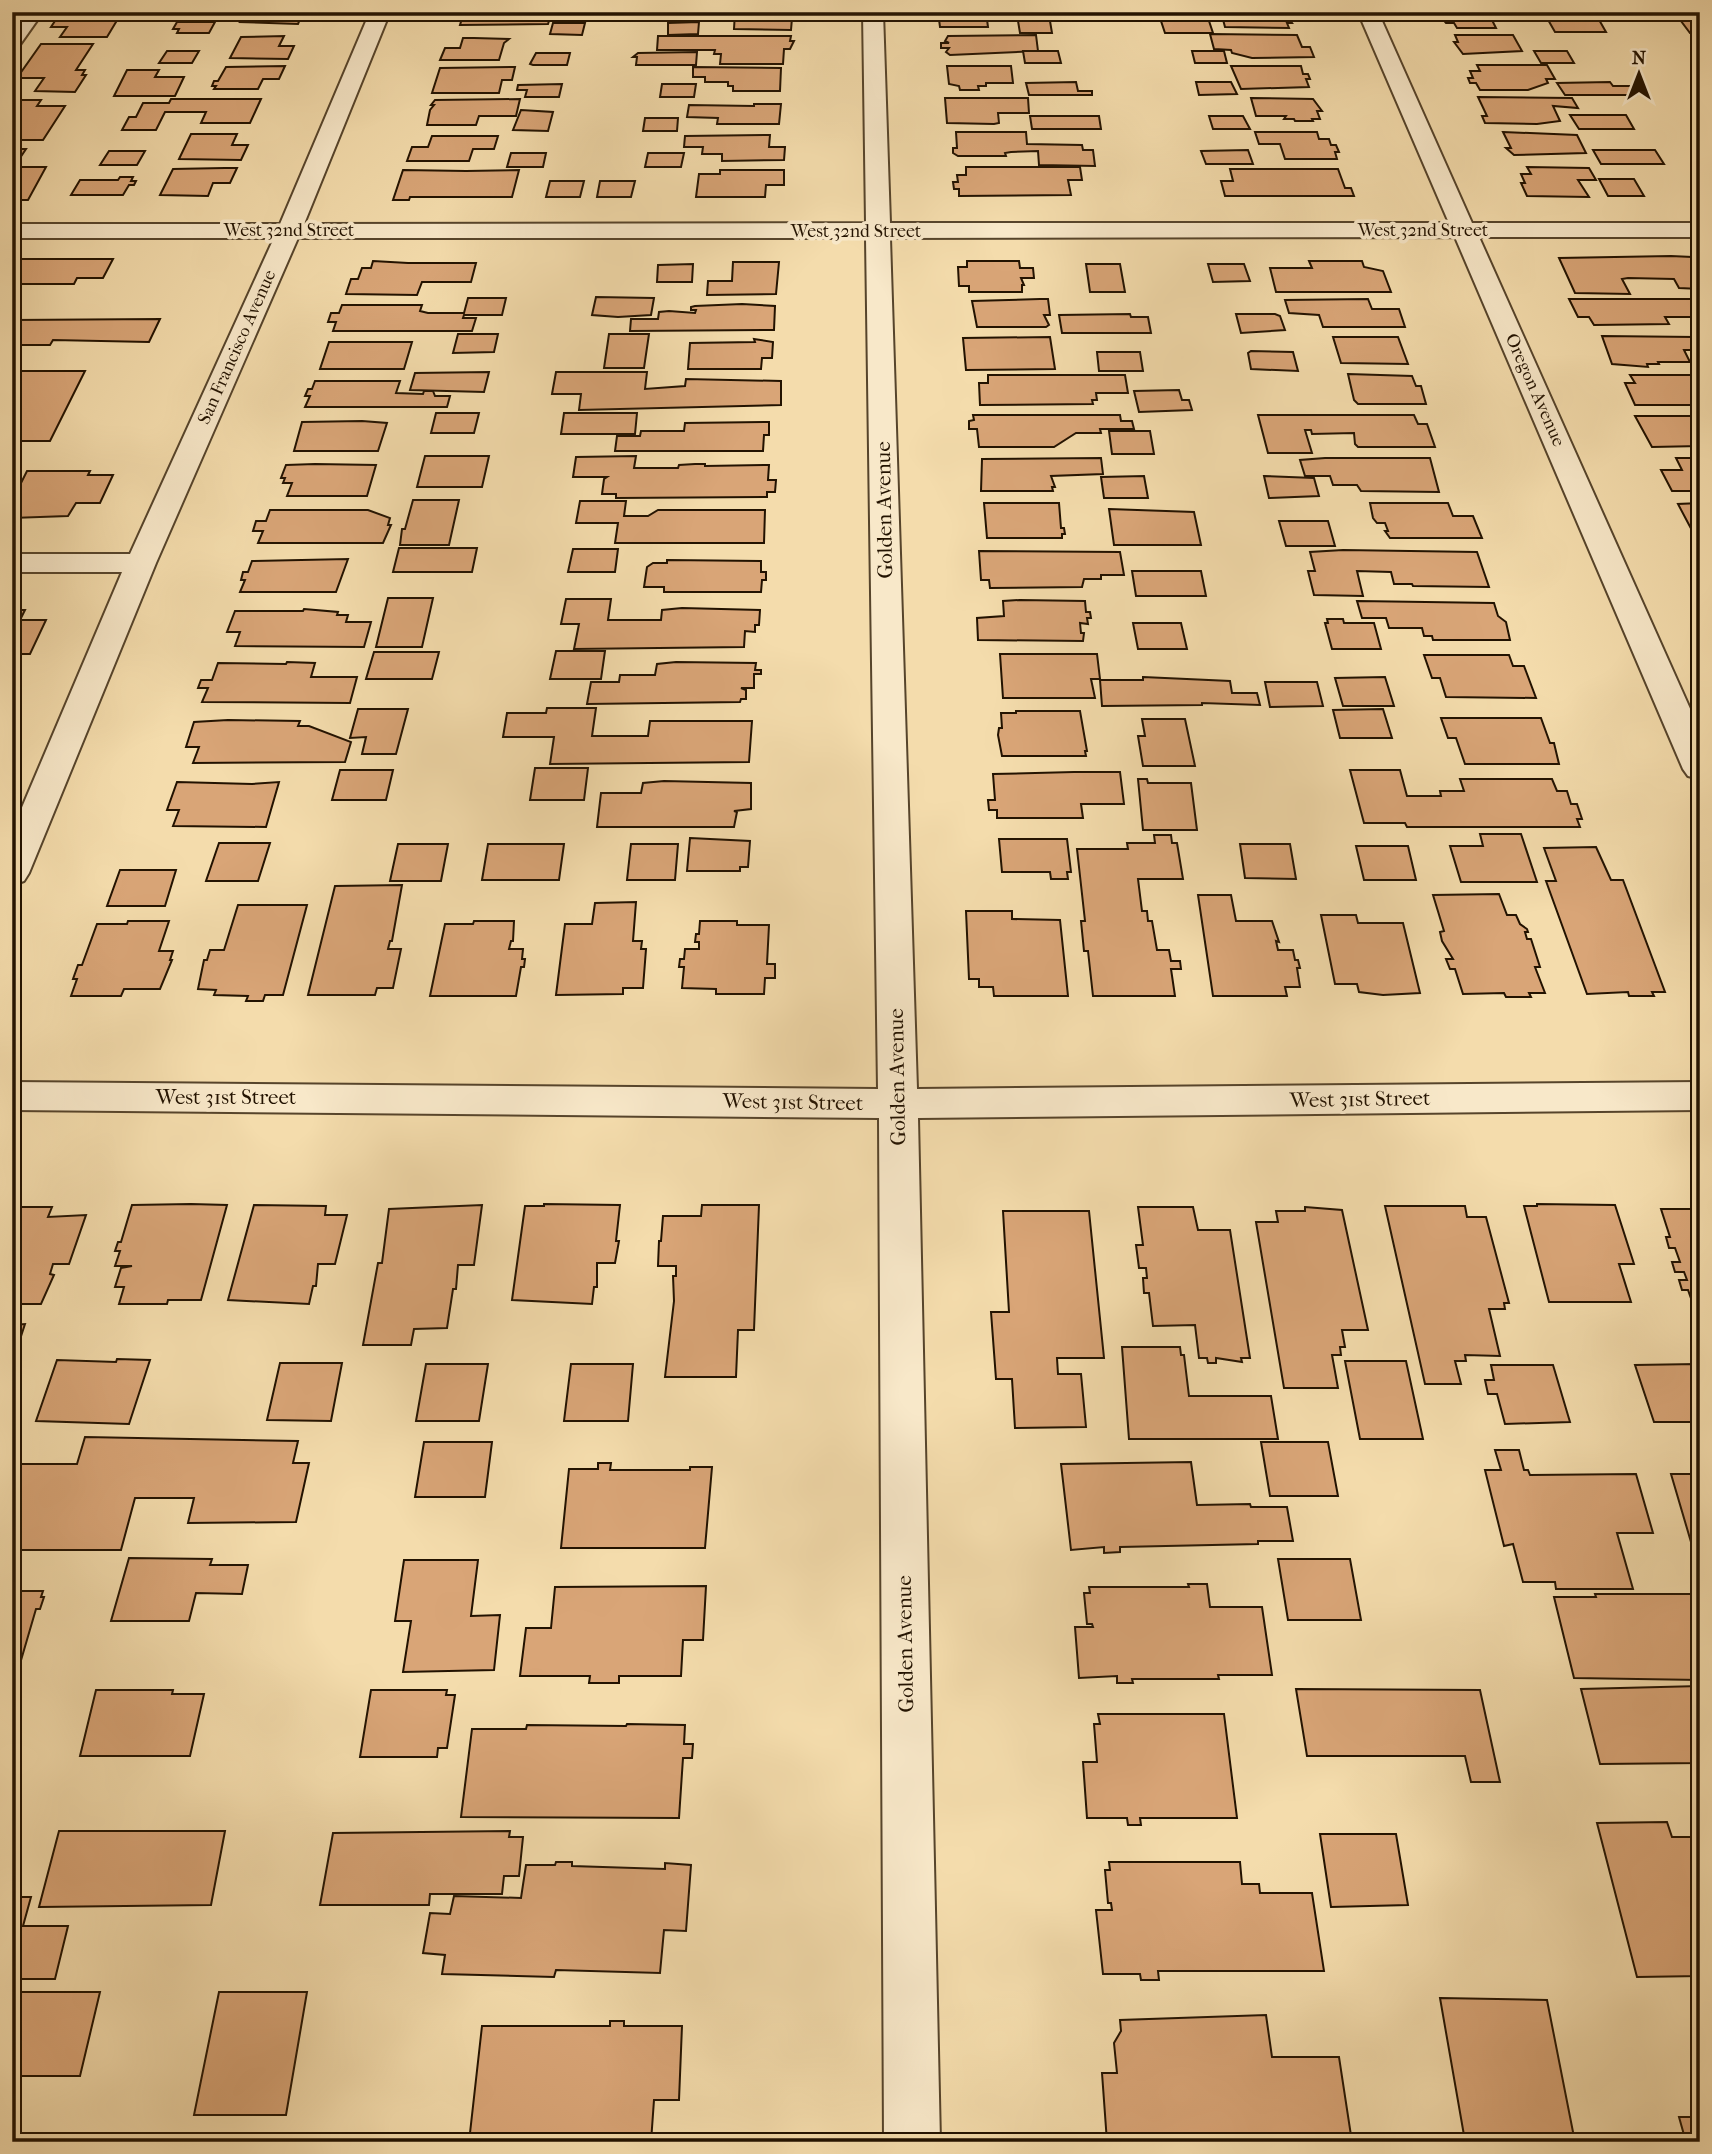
<svg xmlns="http://www.w3.org/2000/svg" width="1712" height="2154" viewBox="0 0 1712 2154" font-family="'IM FELL French Canon',serif">
<style>
.building{fill:#d9a577;stroke:#221200;stroke-width:2}
.lines{fill:none;stroke-linecap:round;stroke-linejoin:round}
.minor-casing{stroke:#56442b;stroke-width:4}
.minor{fill:#f8e8c9;fill-rule:evenodd}
.labels{text-anchor:middle;dominant-baseline:central;stroke-width:7;stroke-linejoin:round;paint-order:stroke}
.far-street-label{font-size:18px;fill:#221200;stroke:#f8e8c9}
.street-label{font-size:21px;fill:#221200;stroke:#f8e8c9}
</style>
<rect width="100%" height="100%" fill="#f4dcac"/>
<filter id="stains"><feTurbulence type="fractalNoise" baseFrequency=".00286" numOctaves="4"/><feColorMatrix values="0 0 0 0 .2 0 0 0 0 .09 0 0 0 0 .02 0 0 0 .5 -.17"/></filter>
<radialGradient id="worn" r=".72"><stop offset=".6" stop-color="#630" stop-opacity="0"/><stop offset="1" stop-color="#630" stop-opacity=".3"/></radialGradient>
<g class="building">
<polygon points="61,12 122,12 107,37 60,37 67,27 51,27"/>
<polygon points="241,12 303,12 298,24 240,22 243,17 238,17"/>
<polygon points="464,12 570,12 568,21 549,21 548,24 460,25"/>
<polygon points="735,12 777,12 777,18 792,18 791,30 734,29"/>
<polygon points="938,12 986,12 988,27 940,27"/>
<polygon points="1221,12 1284,12 1292,23 1287,23 1289,28 1225,27"/>
<polygon points="1437,12 1488,12 1496,28 1457,28 1454,23 1446,23"/>
<polygon points="1547,18 1598,18 1606,32 1555,32"/>
<polygon points="1018,21 1050,21 1052,33 1020,33"/>
<polygon points="1161,21 1209,21 1213,33 1165,33"/>
<polygon points="1681,21 1700,21 1700,33 1690,33"/>
<polygon points="177,22 215,22 209,33 177,33 179,29 173,29"/>
<polygon points="699,22 698,34 668,35 668,23"/>
<polygon points="553,23 585,23 582,35 550,34"/>
<polygon points="1210,34 1297,35 1302,47 1310,47 1314,57 1252,58 1232,53 1231,50 1214,49"/>
<polygon points="1036,35 1038,51 950,55 946,52 949,48 941,48 941,43 949,43 945,41 948,36"/>
<polygon points="1455,35 1513,35 1522,51 1463,54 1454,42 1458,42"/>
<polygon points="284,36 279,46 294,46 288,59 230,58 241,37"/>
<polygon points="658,36 791,36 790,41 794,41 790,49 784,49 783,64 720,64 721,54 714,54 715,50 657,50"/>
<polygon points="463,38 474,38 509,39 504,43 499,60 440,60 445,48 460,48"/>
<polygon points="41,44 93,44 76,70 85,70 82,75 86,75 75,92 35,91 44,78 17,78"/>
<polygon points="167,51 199,51 192,63 159,63"/>
<polygon points="1023,51 1058,51 1061,63 1025,63"/>
<polygon points="1192,51 1224,51 1227,63 1195,63"/>
<polygon points="1534,51 1567,51 1574,63 1541,63"/>
<polygon points="697,52 696,65 636,65 637,57 633,57 638,53"/>
<polygon points="536,53 570,53 567,65 533,65 530,64"/>
<polygon points="1477,65 1547,65 1555,79 1546,79 1548,83 1528,90 1480,90 1476,83 1470,83 1468,78 1473,78 1470,71 1480,71"/>
<polygon points="285,66 279,79 263,79 258,89 214,89 216,86 212,86 214,81 218,81 226,67"/>
<polygon points="947,66 1011,66 1013,83 986,83 986,86 978,86 979,90 960,90 959,86 949,84"/>
<polygon points="1231,66 1301,66 1303,74 1308,74 1310,79 1306,79 1309,87 1241,89"/>
<polygon points="515,67 512,80 502,80 499,93 432,93 440,68"/>
<polygon points="693,67 781,68 780,91 733,91 733,86 728,86 728,82 705,82 705,77 693,77"/>
<polygon points="127,70 159,70 155,77 184,77 175,96 114,96"/>
<polygon points="1076,82 1078,91 1092,91 1092,95 1029,95 1026,83"/>
<polygon points="1196,82 1231,82 1237,94 1199,95"/>
<polygon points="1610,82 1613,86 1631,86 1636,95 1565,95 1557,83"/>
<polygon points="562,84 559,97 525,97 527,90 517,90 518,85"/>
<polygon points="662,84 696,84 694,97 660,97"/>
<polygon points="1478,97 1572,98 1578,108 1553,106 1560,121 1537,124 1485,123 1482,116 1487,116"/>
<polygon points="945,98 1028,98 1029,113 998,113 999,123 994,124 947,123"/>
<polygon points="1251,98 1313,99 1322,111 1317,111 1320,119 1312,119 1313,121 1295,121 1294,119 1284,119 1286,116 1256,116"/>
<polygon points="171,99 261,99 250,123 201,123 206,112 165,112 156,130 122,130 129,117 136,117 143,103 169,103"/>
<polygon points="520,99 516,116 479,116 476,125 427,125 430,110 434,105 431,105 435,100"/>
<polygon points="12,100 41,100 37,106 65,106 43,140 12,140"/>
<polygon points="754,104 781,104 779,124 717,124 718,118 687,117 689,105 754,106"/>
<polygon points="521,110 553,112 548,131 513,130"/>
<polygon points="1570,115 1626,115 1634,129 1579,129"/>
<polygon points="1030,116 1099,116 1101,129 1032,129"/>
<polygon points="1209,116 1243,116 1250,129 1213,129"/>
<polygon points="645,118 678,118 677,131 643,131"/>
<polygon points="956,132 1026,132 1027,144 1082,145 1083,150 1093,150 1095,166 1039,165 1038,151 1011,152 1005,153 1006,156 958,156 953,153 953,148 957,148"/>
<polygon points="1255,132 1317,132 1319,139 1329,139 1331,145 1336,145 1339,152 1335,152 1337,159 1285,159 1280,144 1259,144"/>
<polygon points="1503,132 1577,135 1586,153 1514,155 1506,148 1511,148"/>
<polygon points="191,134 237,134 232,145 248,145 241,160 179,159"/>
<polygon points="770,135 769,147 785,147 784,160 722,161 722,154 702,154 703,147 684,147 685,136"/>
<polygon points="432,136 498,136 494,149 473,149 469,161 407,161 412,147 428,147"/>
<polygon points="12,149 26,149 14,167 46,167 28,200 12,200"/>
<polygon points="1248,150 1253,164 1206,164 1201,151"/>
<polygon points="1593,150 1655,150 1664,164 1601,164"/>
<polygon points="109,151 145,151 137,165 100,165"/>
<polygon points="511,153 546,153 543,167 507,167"/>
<polygon points="648,153 684,153 681,167 645,167"/>
<polygon points="966,167 1080,167 1082,180 1068,180 1071,195 959,196 959,189 954,189 953,182 958,182 957,175 966,175"/>
<polygon points="1527,167 1589,168 1596,180 1578,180 1589,197 1527,196 1521,183 1525,183 1521,174 1531,174"/>
<polygon points="225,168 237,168 230,183 213,183 208,196 160,195 173,169"/>
<polygon points="1230,169 1338,169 1345,188 1351,188 1354,196 1225,196 1221,181 1233,181"/>
<polygon points="403,170 466,171 519,170 512,197 410,197 409,200 393,200"/>
<polygon points="720,170 784,170 784,185 766,185 765,197 696,197 699,174 720,174"/>
<polygon points="120,177 133,177 131,181 136,181 134,185 129,185 123,195 71,195 80,180 118,180"/>
<polygon points="1599,179 1634,179 1644,196 1608,196"/>
<polygon points="550,181 584,181 580,197 546,197"/>
<polygon points="600,181 635,181 631,197 597,197"/>
<polygon points="1671,256 1692,257 1695,263 1700,263 1700,289 1679,288 1674,279 1628,278 1622,279 1630,294 1575,293 1559,258"/>
<polygon points="12,259 113,259 103,278 77,278 74,284 14,284 18,278 12,278"/>
<polygon points="373,261 408,263 476,263 471,282 422,282 417,295 346,294 351,279 358,279 362,268 371,268"/>
<polygon points="967,261 1019,261 1020,268 1033,268 1034,278 1021,278 1024,285 1022,285 1022,292 969,292 969,286 959,286 958,267 967,267"/>
<polygon points="1309,261 1362,261 1364,267 1383,271 1391,292 1276,292 1270,268 1312,268"/>
<polygon points="733,262 779,262 776,294 707,295 708,281 732,281"/>
<polygon points="693,264 692,282 657,282 658,265"/>
<polygon points="1086,264 1120,264 1125,292 1090,292"/>
<polygon points="1208,264 1244,264 1250,281 1213,282"/>
<polygon points="596,297 654,298 651,315 618,317 592,315"/>
<polygon points="468,298 506,298 502,315 464,315 463,318 476,318 472,331 333,331 336,322 328,322 331,313 339,313 342,305 422,305 420,311 428,313 464,313"/>
<polygon points="1040,299 1048,299 1050,315 1044,315 1049,325 1046,327 977,327 972,301"/>
<polygon points="1368,299 1372,309 1399,309 1405,327 1323,327 1319,315 1289,313 1285,300"/>
<polygon points="1569,299 1700,299 1700,317 1665,317 1669,324 1594,325 1589,317 1578,317"/>
<polygon points="742,304 775,306 774,330 630,331 631,319 658,319 659,312 669,311 695,313 696,310 691,310 691,307 695,306"/>
<polygon points="1130,314 1131,317 1148,317 1151,333 1062,333 1059,315"/>
<polygon points="1236,314 1275,314 1280,316 1285,330 1241,333"/>
<polygon points="160,319 149,342 53,340 50,345 12,345 12,320"/>
<polygon points="458,334 498,334 494,352 453,353"/>
<polygon points="609,334 649,334 644,368 604,368"/>
<polygon points="1602,336 1695,337 1700,350 1684,350 1690,362 1658,362 1659,364 1647,364 1648,367 1612,364"/>
<polygon points="1050,337 1055,369 966,370 963,338"/>
<polygon points="1333,337 1398,337 1408,364 1341,363"/>
<polygon points="754,339 773,342 772,358 762,358 761,369 688,369 690,343 755,342"/>
<polygon points="329,342 412,342 404,369 320,369"/>
<polygon points="1251,351 1293,352 1298,371 1251,369 1248,353"/>
<polygon points="1097,352 1140,352 1143,371 1099,371"/>
<polygon points="12,371 85,371 50,441 12,441"/>
<polygon points="489,372 484,392 410,390 415,373"/>
<polygon points="556,372 647,372 645,389 685,386 686,379 781,381 781,405 579,410 581,394 552,394"/>
<polygon points="1348,374 1412,376 1416,386 1421,386 1426,404 1358,404 1354,400"/>
<polygon points="988,375 1125,375 1128,393 1096,393 1097,400 1092,400 1093,404 980,405 979,383 988,383"/>
<polygon points="1630,375 1700,375 1700,405 1635,405 1625,383 1635,383"/>
<polygon points="315,381 400,381 396,393 423,394 424,391 433,391 435,396 450,396 447,407 305,407 310,396 305,396 308,389 312,389"/>
<polygon points="1179,390 1182,400 1189,400 1192,410 1139,412 1134,391"/>
<polygon points="436,413 479,413 474,433 431,433"/>
<polygon points="564,413 637,413 635,434 561,434"/>
<polygon points="973,415 1120,415 1121,421 1132,421 1134,429 1100,429 1101,433 1076,433 1054,447 979,447 977,429 969,429 969,421 974,420"/>
<polygon points="1258,415 1414,415 1418,424 1427,424 1435,447 1358,447 1355,444 1354,433 1312,434 1311,430 1305,430 1312,453 1268,453"/>
<polygon points="1635,416 1700,416 1700,446 1652,447"/>
<polygon points="362,421 387,423 378,451 294,451 302,422"/>
<polygon points="769,422 769,435 764,435 763,451 615,451 617,436 640,436 641,431 684,431 685,423"/>
<polygon points="1109,431 1150,431 1154,454 1112,454"/>
<polygon points="425,456 489,456 482,487 417,487"/>
<polygon points="636,456 634,468 678,468 679,465 695,464 705,464 705,466 769,465 768,480 776,480 775,492 767,492 767,497 616,498 616,494 602,494 604,479 607,477 573,477 576,457"/>
<polygon points="1101,458 1103,474 1051,476 1055,487 1052,487 1053,491 981,491 982,459"/>
<polygon points="1325,458 1430,458 1439,492 1361,491 1357,485 1333,485 1330,476 1305,476 1300,460"/>
<polygon points="1676,458 1700,458 1700,491 1672,491 1661,470 1682,470"/>
<polygon points="286,465 315,464 376,465 367,496 287,496 292,483 283,483 285,478 281,478"/>
<polygon points="27,471 90,471 88,475 113,475 100,503 76,503 68,516 12,518 12,501"/>
<polygon points="1144,476 1148,498 1104,498 1101,477"/>
<polygon points="1264,476 1314,478 1319,496 1269,498"/>
<polygon points="413,500 459,500 449,545 400,545 402,529 405,529"/>
<polygon points="580,501 626,501 624,516 648,516 658,510 765,510 764,543 615,543 618,523 576,523"/>
<polygon points="984,503 1059,503 1061,528 1064,528 1065,534 1062,534 1062,538 987,538"/>
<polygon points="1370,503 1448,503 1453,516 1473,516 1482,538 1390,538 1385,531 1388,531 1385,523 1377,523 1373,518"/>
<polygon points="1700,503 1700,538 1696,538 1678,504"/>
<polygon points="1109,509 1194,512 1201,545 1114,545"/>
<polygon points="270,510 368,510 390,518 388,525 391,525 383,543 258,543 263,531 253,531 256,521 266,521"/>
<polygon points="1279,521 1328,521 1335,546 1286,546"/>
<polygon points="399,548 477,548 472,572 393,572"/>
<polygon points="573,549 618,549 615,572 568,572"/>
<polygon points="1343,550 1477,552 1489,587 1413,586 1412,584 1394,584 1391,572 1357,571 1363,596 1314,595 1308,571 1315,571 1310,552"/>
<polygon points="979,551 1120,552 1124,575 1101,575 1101,579 1084,579 1082,587 990,588 989,580 981,580"/>
<polygon points="348,559 336,592 240,592 245,580 241,580 243,572 248,572 252,561"/>
<polygon points="667,560 761,561 761,572 766,572 766,580 762,580 761,592 664,592 664,587 644,587 647,567 653,563 667,563"/>
<polygon points="1132,571 1201,571 1206,596 1136,596"/>
<polygon points="388,598 433,598 422,647 376,647"/>
<polygon points="566,599 611,599 608,620 661,620 662,610 682,608 760,610 759,625 755,625 755,632 745,631 744,647 574,649 579,624 561,624"/>
<polygon points="1020,600 1085,601 1086,612 1090,612 1091,618 1087,618 1088,624 1080,623 1081,633 1084,633 1083,641 978,640 977,618 1004,616 1003,601"/>
<polygon points="1357,601 1494,603 1498,616 1506,622 1510,640 1433,640 1432,636 1424,636 1422,628 1389,628 1386,618 1362,618"/>
<polygon points="304,609 338,612 337,615 348,615 346,622 371,622 364,647 235,646 240,632 227,632 235,611 303,611"/>
<polygon points="12,610 25,610 20,620 46,620 30,654 12,654"/>
<polygon points="1327,619 1343,619 1344,623 1374,623 1381,649 1332,649 1325,623 1328,623"/>
<polygon points="1133,623 1181,623 1187,649 1138,649"/>
<polygon points="556,651 605,651 601,679 550,679"/>
<polygon points="374,652 439,652 432,679 366,679"/>
<polygon points="1000,654 1097,654 1100,679 1091,679 1095,698 1003,698"/>
<polygon points="1424,655 1509,655 1513,666 1524,666 1536,698 1446,697 1440,678 1432,678"/>
<polygon points="287,662 315,663 311,677 357,677 350,703 202,702 208,688 198,688 201,680 212,680 218,663 286,664"/>
<polygon points="676,662 756,663 755,670 761,670 761,674 754,674 754,688 741,688 746,690 746,699 741,699 740,702 587,704 591,682 619,682 620,675 655,675 657,664"/>
<polygon points="1143,677 1230,681 1232,693 1257,693 1260,705 1202,703 1202,705 1102,706 1100,680 1143,680"/>
<polygon points="1385,677 1394,706 1343,706 1335,678"/>
<polygon points="1265,682 1317,682 1323,706 1270,707"/>
<polygon points="547,708 596,708 592,736 648,736 650,721 752,721 749,762 550,764 554,737 503,737 507,713 546,713"/>
<polygon points="358,709 408,709 396,754 362,754 366,737 350,738"/>
<polygon points="1383,709 1392,738 1340,738 1333,710"/>
<polygon points="1016,711 1080,711 1087,751 1085,751 1086,756 1002,756 998,735 999,728 1002,728 1001,713 1016,713"/>
<polygon points="1441,718 1541,718 1550,743 1554,743 1559,764 1465,764 1456,738 1448,738"/>
<polygon points="1142,719 1185,719 1195,766 1143,766 1138,736 1145,736"/>
<polygon points="228,720 300,721 298,726 309,726 351,742 345,762 193,763 199,747 186,747 194,722"/>
<polygon points="535,768 588,768 584,800 530,800"/>
<polygon points="340,770 393,770 386,800 332,800"/>
<polygon points="1350,770 1400,770 1407,796 1441,796 1440,791 1464,791 1460,779 1552,779 1557,791 1567,791 1571,804 1577,804 1582,819 1577,819 1580,827 1407,827 1405,823 1364,823"/>
<polygon points="1074,772 1120,772 1124,804 1081,804 1083,818 997,818 997,810 989,810 988,800 995,800 993,774"/>
<polygon points="1138,779 1147,779 1148,783 1191,783 1197,830 1143,830"/>
<polygon points="664,781 751,783 751,809 734,811 737,812 734,827 597,827 601,793 641,793 643,783"/>
<polygon points="177,782 252,784 279,782 266,827 173,826 179,810 167,810"/>
<polygon points="1480,834 1521,834 1537,882 1461,882 1450,846 1483,846"/>
<polygon points="1154,835 1171,835 1172,843 1177,843 1183,879 1138,879 1142,911 1147,911 1148,921 1152,921 1157,950 1169,950 1171,961 1180,961 1181,969 1171,969 1175,996 1093,996 1088,951 1084,951 1081,921 1085,921 1077,849 1128,849 1127,843 1155,843"/>
<polygon points="690,838 750,841 748,867 740,867 740,871 687,871"/>
<polygon points="999,839 1067,839 1071,872 1067,872 1068,879 1051,879 1050,872 1002,872"/>
<polygon points="219,843 270,843 258,881 206,881"/>
<polygon points="398,844 448,844 441,881 390,881"/>
<polygon points="488,844 564,844 559,880 482,880"/>
<polygon points="631,844 678,844 675,880 627,880"/>
<polygon points="1240,844 1290,844 1296,879 1245,878"/>
<polygon points="1356,846 1408,846 1416,880 1364,880"/>
<polygon points="1596,847 1611,880 1623,880 1665,992 1652,992 1654,996 1629,996 1628,992 1587,994 1546,881 1556,881 1544,848"/>
<polygon points="120,870 176,870 165,906 107,906"/>
<polygon points="402,885 392,941 390,941 388,949 401,949 393,988 377,988 375,995 308,995 335,886"/>
<polygon points="1499,894 1507,915 1516,915 1520,924 1527,929 1528,932 1525,932 1527,939 1531,939 1540,967 1535,967 1545,993 1529,993 1531,997 1506,997 1504,993 1463,994 1455,969 1450,969 1446,959 1453,959 1442,941 1440,932 1444,931 1433,895"/>
<polygon points="1198,895 1231,895 1236,921 1272,921 1279,942 1276,941 1278,950 1293,950 1295,960 1298,960 1300,968 1297,968 1300,987 1285,987 1287,996 1213,996"/>
<polygon points="636,902 633,941 642,941 641,949 646,949 643,988 623,988 623,994 556,995 565,924 592,924 595,903"/>
<polygon points="238,905 307,905 283,995 265,995 263,1001 246,1001 248,996 214,995 216,990 198,989 204,960 207,960 210,950 224,950"/>
<polygon points="966,911 1012,911 1012,919 1060,920 1068,996 994,996 993,987 979,987 979,979 969,979"/>
<polygon points="1321,915 1356,915 1358,923 1403,923 1420,993 1383,995 1359,992 1357,984 1335,984"/>
<polygon points="128,921 169,921 159,951 173,951 170,960 172,960 160,989 124,989 121,996 71,996 77,979 73,979 78,965 82,965 97,924 127,924"/>
<polygon points="474,921 514,921 513,941 511,941 509,949 523,949 522,959 525,959 524,967 521,967 516,996 430,996 445,924 473,924"/>
<polygon points="700,921 737,921 737,925 769,925 767,964 775,964 775,978 765,978 764,994 716,994 716,989 682,988 684,967 679,967 680,959 684,959 685,949 699,949 699,942 695,942 696,934 699,934"/>
<polygon points="191,1204 227,1205 201,1300 168,1300 167,1304 119,1304 124,1287 115,1287 121,1268 132,1266 115,1266 120,1251 115,1251 118,1242 121,1242 132,1205"/>
<polygon points="544,1204 620,1205 616,1241 619,1241 615,1263 597,1263 597,1287 594,1287 592,1304 512,1300 525,1206 544,1206"/>
<polygon points="1537,1204 1615,1205 1634,1264 1619,1264 1631,1302 1549,1302 1524,1206 1537,1206"/>
<polygon points="254,1205 326,1206 325,1215 347,1215 335,1264 318,1264 316,1286 313,1286 309,1304 228,1300"/>
<polygon points="482,1205 474,1265 458,1265 456,1289 453,1289 447,1328 414,1329 411,1345 363,1345 378,1263 382,1263 389,1209"/>
<polygon points="702,1205 759,1205 754,1330 738,1330 736,1377 665,1377 674,1301 673,1276 676,1276 676,1266 658,1266 659,1241 661,1241 663,1216 701,1216"/>
<polygon points="1385,1206 1465,1206 1467,1217 1486,1217 1509,1303 1504,1303 1505,1309 1489,1309 1500,1356 1465,1355 1466,1361 1455,1361 1461,1384 1425,1384"/>
<polygon points="12,1207 52,1207 48,1217 86,1215 69,1264 53,1264 50,1274 54,1275 41,1304 15,1304 17,1298 12,1298"/>
<polygon points="1138,1207 1193,1207 1198,1230 1230,1230 1250,1358 1241,1358 1242,1362 1216,1358 1216,1363 1208,1363 1207,1358 1199,1358 1195,1325 1153,1326 1149,1293 1144,1293 1143,1278 1147,1278 1146,1268 1139,1268 1136,1245 1143,1245"/>
<polygon points="1305,1207 1342,1210 1368,1330 1342,1330 1345,1347 1340,1347 1341,1355 1332,1355 1338,1388 1284,1388 1256,1222 1278,1222 1276,1211 1305,1211"/>
<polygon points="1661,1209 1695,1209 1696,1212 1700,1212 1700,1324 1688,1290 1682,1290 1679,1280 1687,1280 1684,1272 1675,1272 1672,1262 1680,1262 1675,1248 1669,1248 1666,1237 1670,1237"/>
<polygon points="1003,1211 1089,1211 1104,1358 1057,1358 1058,1374 1081,1374 1086,1427 1015,1428 1012,1379 996,1379 991,1312 1009,1312"/>
<polygon points="25,1324 12,1364 12,1325"/>
<polygon points="1122,1347 1180,1347 1181,1355 1184,1355 1189,1396 1271,1396 1278,1439 1129,1439"/>
<polygon points="117,1359 150,1360 129,1424 36,1421 57,1360 116,1362"/>
<polygon points="1345,1361 1406,1361 1423,1439 1360,1439"/>
<polygon points="280,1363 342,1363 331,1421 267,1420"/>
<polygon points="426,1364 488,1364 479,1421 416,1421"/>
<polygon points="571,1364 633,1364 628,1421 564,1421"/>
<polygon points="1697,1364 1700,1370 1700,1422 1654,1422 1635,1365"/>
<polygon points="1491,1365 1553,1365 1570,1422 1505,1424 1497,1394 1488,1394 1485,1380 1494,1380"/>
<polygon points="85,1437 298,1441 293,1463 309,1463 296,1522 188,1523 194,1498 135,1498 121,1550 12,1550 12,1464 77,1464"/>
<polygon points="424,1442 492,1442 485,1497 415,1497"/>
<polygon points="1261,1442 1328,1442 1338,1496 1270,1496"/>
<polygon points="1495,1450 1519,1450 1524,1470 1528,1470 1530,1475 1636,1474 1653,1533 1617,1533 1633,1589 1556,1589 1555,1582 1523,1582 1513,1544 1504,1546 1485,1470 1501,1470"/>
<polygon points="1191,1462 1197,1505 1250,1504 1251,1507 1287,1507 1293,1541 1258,1541 1258,1544 1120,1547 1120,1552 1104,1553 1104,1547 1071,1550 1061,1464"/>
<polygon points="598,1463 611,1463 610,1470 690,1470 690,1467 712,1467 705,1548 561,1548 569,1469 598,1469"/>
<polygon points="1671,1474 1700,1474 1700,1559 1696,1559"/>
<polygon points="129,1558 212,1559 210,1565 248,1565 242,1594 196,1593 189,1621 111,1621"/>
<polygon points="1278,1559 1350,1559 1361,1620 1288,1620"/>
<polygon points="404,1560 478,1560 471,1616 500,1615 494,1670 403,1672 411,1621 395,1621"/>
<polygon points="1188,1584 1207,1584 1210,1607 1262,1607 1272,1675 1218,1675 1219,1679 1132,1679 1133,1683 1117,1683 1117,1676 1079,1678 1075,1627 1093,1627 1092,1624 1087,1624 1084,1593 1090,1593 1089,1587 1189,1587"/>
<polygon points="706,1586 703,1640 683,1640 681,1676 619,1676 619,1683 589,1683 590,1676 520,1676 526,1628 551,1628 555,1587"/>
<polygon points="12,1591 43,1591 41,1597 44,1597 40,1609 36,1609 17,1674 12,1674"/>
<polygon points="1595,1594 1700,1594 1700,1680 1574,1678 1554,1597 1596,1597"/>
<polygon points="1700,1686 1700,1763 1600,1764 1581,1689"/>
<polygon points="1296,1689 1480,1690 1500,1782 1471,1782 1465,1756 1307,1756"/>
<polygon points="96,1690 173,1690 172,1694 204,1694 190,1756 80,1756"/>
<polygon points="371,1690 447,1690 446,1695 455,1695 447,1748 438,1748 437,1757 360,1757"/>
<polygon points="1098,1714 1224,1714 1237,1818 1140,1818 1141,1825 1128,1825 1127,1818 1087,1818 1083,1762 1097,1762 1094,1724 1100,1724"/>
<polygon points="627,1724 685,1725 684,1744 693,1744 692,1758 683,1758 679,1818 461,1817 472,1729 526,1729 527,1725 626,1726"/>
<polygon points="1667,1822 1672,1837 1700,1837 1700,1976 1637,1977 1597,1823"/>
<polygon points="59,1831 225,1831 211,1905 39,1907"/>
<polygon points="510,1831 509,1837 523,1837 519,1876 504,1876 502,1894 430,1894 429,1905 320,1905 333,1833"/>
<polygon points="1320,1834 1396,1834 1408,1905 1331,1907"/>
<polygon points="556,1862 572,1862 572,1866 665,1869 665,1863 691,1865 686,1931 664,1930 660,1973 556,1970 554,1977 442,1974 445,1955 423,1953 430,1913 450,1914 454,1896 521,1898 526,1865 555,1865"/>
<polygon points="1109,1862 1240,1862 1242,1884 1259,1884 1260,1893 1312,1893 1324,1971 1158,1971 1159,1980 1141,1980 1140,1974 1103,1974 1096,1910 1112,1910 1111,1903 1108,1903 1105,1870 1110,1870"/>
<polygon points="12,1897 31,1897 23,1926 68,1926 55,1979 12,1979"/>
<polygon points="19,1992 100,1992 80,2076 12,2076 12,2020"/>
<polygon points="219,1992 307,1992 286,2115 194,2115"/>
<polygon points="1440,1998 1547,2000 1575,2142 1465,2141"/>
<polygon points="1266,2015 1272,2057 1339,2057 1352,2142 1107,2142 1102,2073 1117,2073 1114,2043 1121,2031 1120,2020"/>
<polygon points="610,2021 624,2021 624,2026 682,2026 679,2100 654,2100 651,2142 469,2142 482,2026 610,2026"/>
<polygon points="1679,2117 1700,2117 1700,2142 1686,2142"/>
</g>
<g class="lines">
<defs>
<g id="minor">
<polygon points="23,12 43,12 19,46 12,48 12,27"/>
<polygon points="370,12 390,12 304,224 866,223 863,12 883,12 890,223 1449,223 1358,12 1378,12 1472,223 1700,223 1700,237 1479,237 1700,731 1700,779 1688,776 1683,769 1455,237 890,238 917,1089 1700,1082 1700,1110 918,1118 940,2142 884,2142 879,1118 12,1110 12,1082 878,1089 866,238 298,238 156,563 29,873 24,881 12,885 12,831 122,572 12,572 12,554 130,554 274,238 12,238 12,224 280,224"/>
</g>
</defs>
<use href="#minor" class="minor-casing"/>
<use href="#minor" class="minor"/>
</g>
<g class="labels">
<g class="far-street-label">
<text x="289" y="230">West 32nd Street</text>
<text x="1423" y="230">West 32nd Street</text>
<text x="856" y="231">West 32nd Street</text>
<text transform="translate(237 347) rotate(-66)">San Francisco Avenue</text>
<text transform="translate(1535 390) rotate(66)">Oregon Avenue</text>
</g>
<g class="street-label">
<text transform="translate(884 510) rotate(-91)">Golden Avenue</text>
<text transform="translate(897 1077) rotate(-91)">Golden Avenue</text>
<text x="226" y="1097">West 31st Street</text>
<text transform="translate(1360 1099) rotate(-1)">West 31st Street</text>
<text transform="translate(793 1102) rotate(1)">West 31st Street</text>
<text transform="translate(905 1644) rotate(-91)">Golden Avenue</text>
</g>
</g>
<rect width="1712" height="2154" fill="none" stroke="#f4dcac" stroke-width="42"/>
<rect x="14" y="14" width="1684" height="2126" fill="none" stroke="#221200" stroke-width="3.5"/>
<rect x="21" y="21" width="1670" height="2112" fill="none" stroke="#221200" stroke-width="2"/>
<g transform="translate(1639 74)" stroke="#f8e8c9" stroke-width="5" paint-order="stroke">
<path d="M0-5L12 26L0 18L-12 26Z" fill="#221200"/>
<text y="-10" font-size="19" font-weight="bold" text-anchor="middle" fill="#221200">N</text>
</g>
<rect width="100%" height="100%" filter="url(#stains)"/>
<rect width="100%" height="100%" fill="url(#worn)"/>
</svg>
